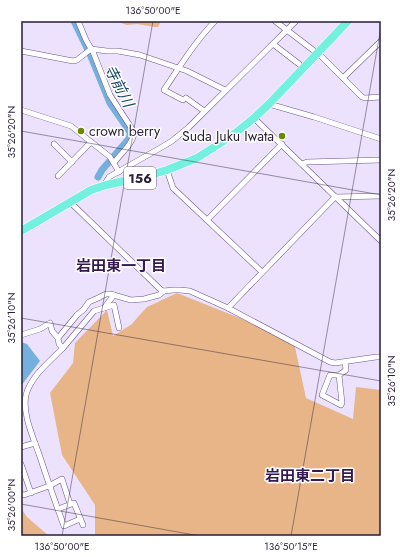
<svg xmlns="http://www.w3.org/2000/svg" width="402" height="557" viewBox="0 0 402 557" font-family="Jost,'Noto Sans JP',sans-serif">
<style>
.green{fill:#e8b588}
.water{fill:#74b0de}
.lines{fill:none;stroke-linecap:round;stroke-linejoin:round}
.river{stroke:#74b0de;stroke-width:7}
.minor-casing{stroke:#6d548e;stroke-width:6}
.highway-casing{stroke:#fff;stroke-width:9}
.minor{stroke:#fff;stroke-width:5}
.highway{stroke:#73f0df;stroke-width:8}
.ticks{fill:none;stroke:#281e36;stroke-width:1;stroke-opacity:0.45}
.poi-dot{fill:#6c8800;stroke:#fff;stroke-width:1.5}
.labels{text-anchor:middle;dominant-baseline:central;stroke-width:3;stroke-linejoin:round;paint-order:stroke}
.shield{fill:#fff;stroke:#686272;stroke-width:1}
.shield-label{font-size:13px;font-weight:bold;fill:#281e36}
.poi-label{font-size:14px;fill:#281e36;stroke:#fff;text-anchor:start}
.water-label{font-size:15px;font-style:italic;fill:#1a4666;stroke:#fff}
.neighbourhood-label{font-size:15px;font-weight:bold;fill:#341a50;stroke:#fff}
.neatline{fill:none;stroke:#281e36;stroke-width:1.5}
.ticks-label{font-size:10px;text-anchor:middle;fill:#281e36}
</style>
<rect width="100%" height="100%" fill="#ede2fd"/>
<g class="green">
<polygon points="118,21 161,21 158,27 155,27 137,24 127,25 121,23"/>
<polygon points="177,293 257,325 282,333 295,347 306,398 353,419 356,387 381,390 381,536 94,536 95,535 95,505 62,455 50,393 73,363 75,343 107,310 113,336 132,324 137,318 147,307"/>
<polygon points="21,508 27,517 49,536 21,536"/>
</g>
<polygon class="water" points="21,342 27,344 40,361 21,386"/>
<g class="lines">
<polyline class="river" points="74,21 90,54 110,103 130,132 130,137 127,141 102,170 98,177"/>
<defs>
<g id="minor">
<path d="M78 21 86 40 93 52 110 95 134 132C134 143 120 154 114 163"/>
<polyline points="275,21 313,50"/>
<polyline points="273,44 299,64"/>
<polyline points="21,51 73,61 77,60 91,49 107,51 118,51 140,55 187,71 225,90"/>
<polyline points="318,53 362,97 365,98 381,97"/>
<polyline points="343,78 381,41"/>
<polyline points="186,98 204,111"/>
<path d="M183 100 164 90C180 66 195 42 215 21"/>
<polyline points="269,104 314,117 381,139"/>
<polyline points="21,110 71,126 110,157 119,172"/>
<polyline points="254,118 381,241"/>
<polyline points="54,144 72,162"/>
<polyline points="302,164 307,162 381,160"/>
<polyline points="167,170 173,188 262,272"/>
<polyline points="58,176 91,142"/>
<polyline points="106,185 106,182 109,177 162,147 172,141 189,127 296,21"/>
<polyline points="70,202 161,290 164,291"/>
<polyline points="207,220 282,144"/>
<polyline points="104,308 114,295"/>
<polyline points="228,308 335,197 381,196"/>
<polyline points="21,335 40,329 50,323 52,331 58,338"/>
<polyline points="63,348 94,311 114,305 119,328"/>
<polyline points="339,375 330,375 322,395 341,405 342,403 339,375 346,370 345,362"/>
<polyline points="21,447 35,443"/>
<polyline points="21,464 31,493"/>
<polyline points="21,494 24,495 49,486 62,479 70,504"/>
<polyline points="58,509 74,503 83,525"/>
<path d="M80 519 64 526C55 502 47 478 39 454 33 437 22 413 26 395 31 376 50 361 63 348L59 344 58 338 77 315 84 309 89 302 98 298 106 294H110L131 300 144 299 159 295 164 291 173 290H180L190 291 228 308 330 362 335 363 376 357H381"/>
</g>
<polyline id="highway" points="21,231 91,190 106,185 143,177 167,170 197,158 233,135 254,118 269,104 348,21"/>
</defs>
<use href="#minor" class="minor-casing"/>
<use href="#highway" class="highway-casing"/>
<use href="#minor" class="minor"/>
<use href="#highway" class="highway"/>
</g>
<path class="ticks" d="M21 131 381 195M21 318 381 381M21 504 200 536M62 536 153 21M291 536 381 27"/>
<g class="poi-dot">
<circle cx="81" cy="131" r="4"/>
<circle cx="282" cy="136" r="4"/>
</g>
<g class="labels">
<rect class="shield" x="124" y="167" width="32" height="22" rx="3"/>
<g class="shield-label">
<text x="140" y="178">156</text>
</g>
<g class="poi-label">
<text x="89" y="131">crown berry</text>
<text x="274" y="136" text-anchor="end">Suda Juku Iwata</text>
</g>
<g class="water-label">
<text transform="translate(119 86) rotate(63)">寺前川</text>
</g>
<g class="neighbourhood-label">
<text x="121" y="266">岩田東一丁目</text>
<text x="310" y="476">岩田東二丁目</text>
</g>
</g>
<rect width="402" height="557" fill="none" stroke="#ffffff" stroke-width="44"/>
<rect x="22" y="22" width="358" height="513" class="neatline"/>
<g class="ticks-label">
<text x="153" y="14">136°50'00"E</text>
<text transform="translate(11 132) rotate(-90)" y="4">35°26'20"N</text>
<text transform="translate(391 195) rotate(-90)" y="4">35°26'20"N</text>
<text transform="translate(11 318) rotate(-90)" y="4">35°26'10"N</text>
<text transform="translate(391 381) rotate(-90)" y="4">35°26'10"N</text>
<text transform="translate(11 505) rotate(-90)" y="4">35°26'00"N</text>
<text x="62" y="550">136°50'00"E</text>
<text x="291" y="550">136°50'15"E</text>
</g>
</svg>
